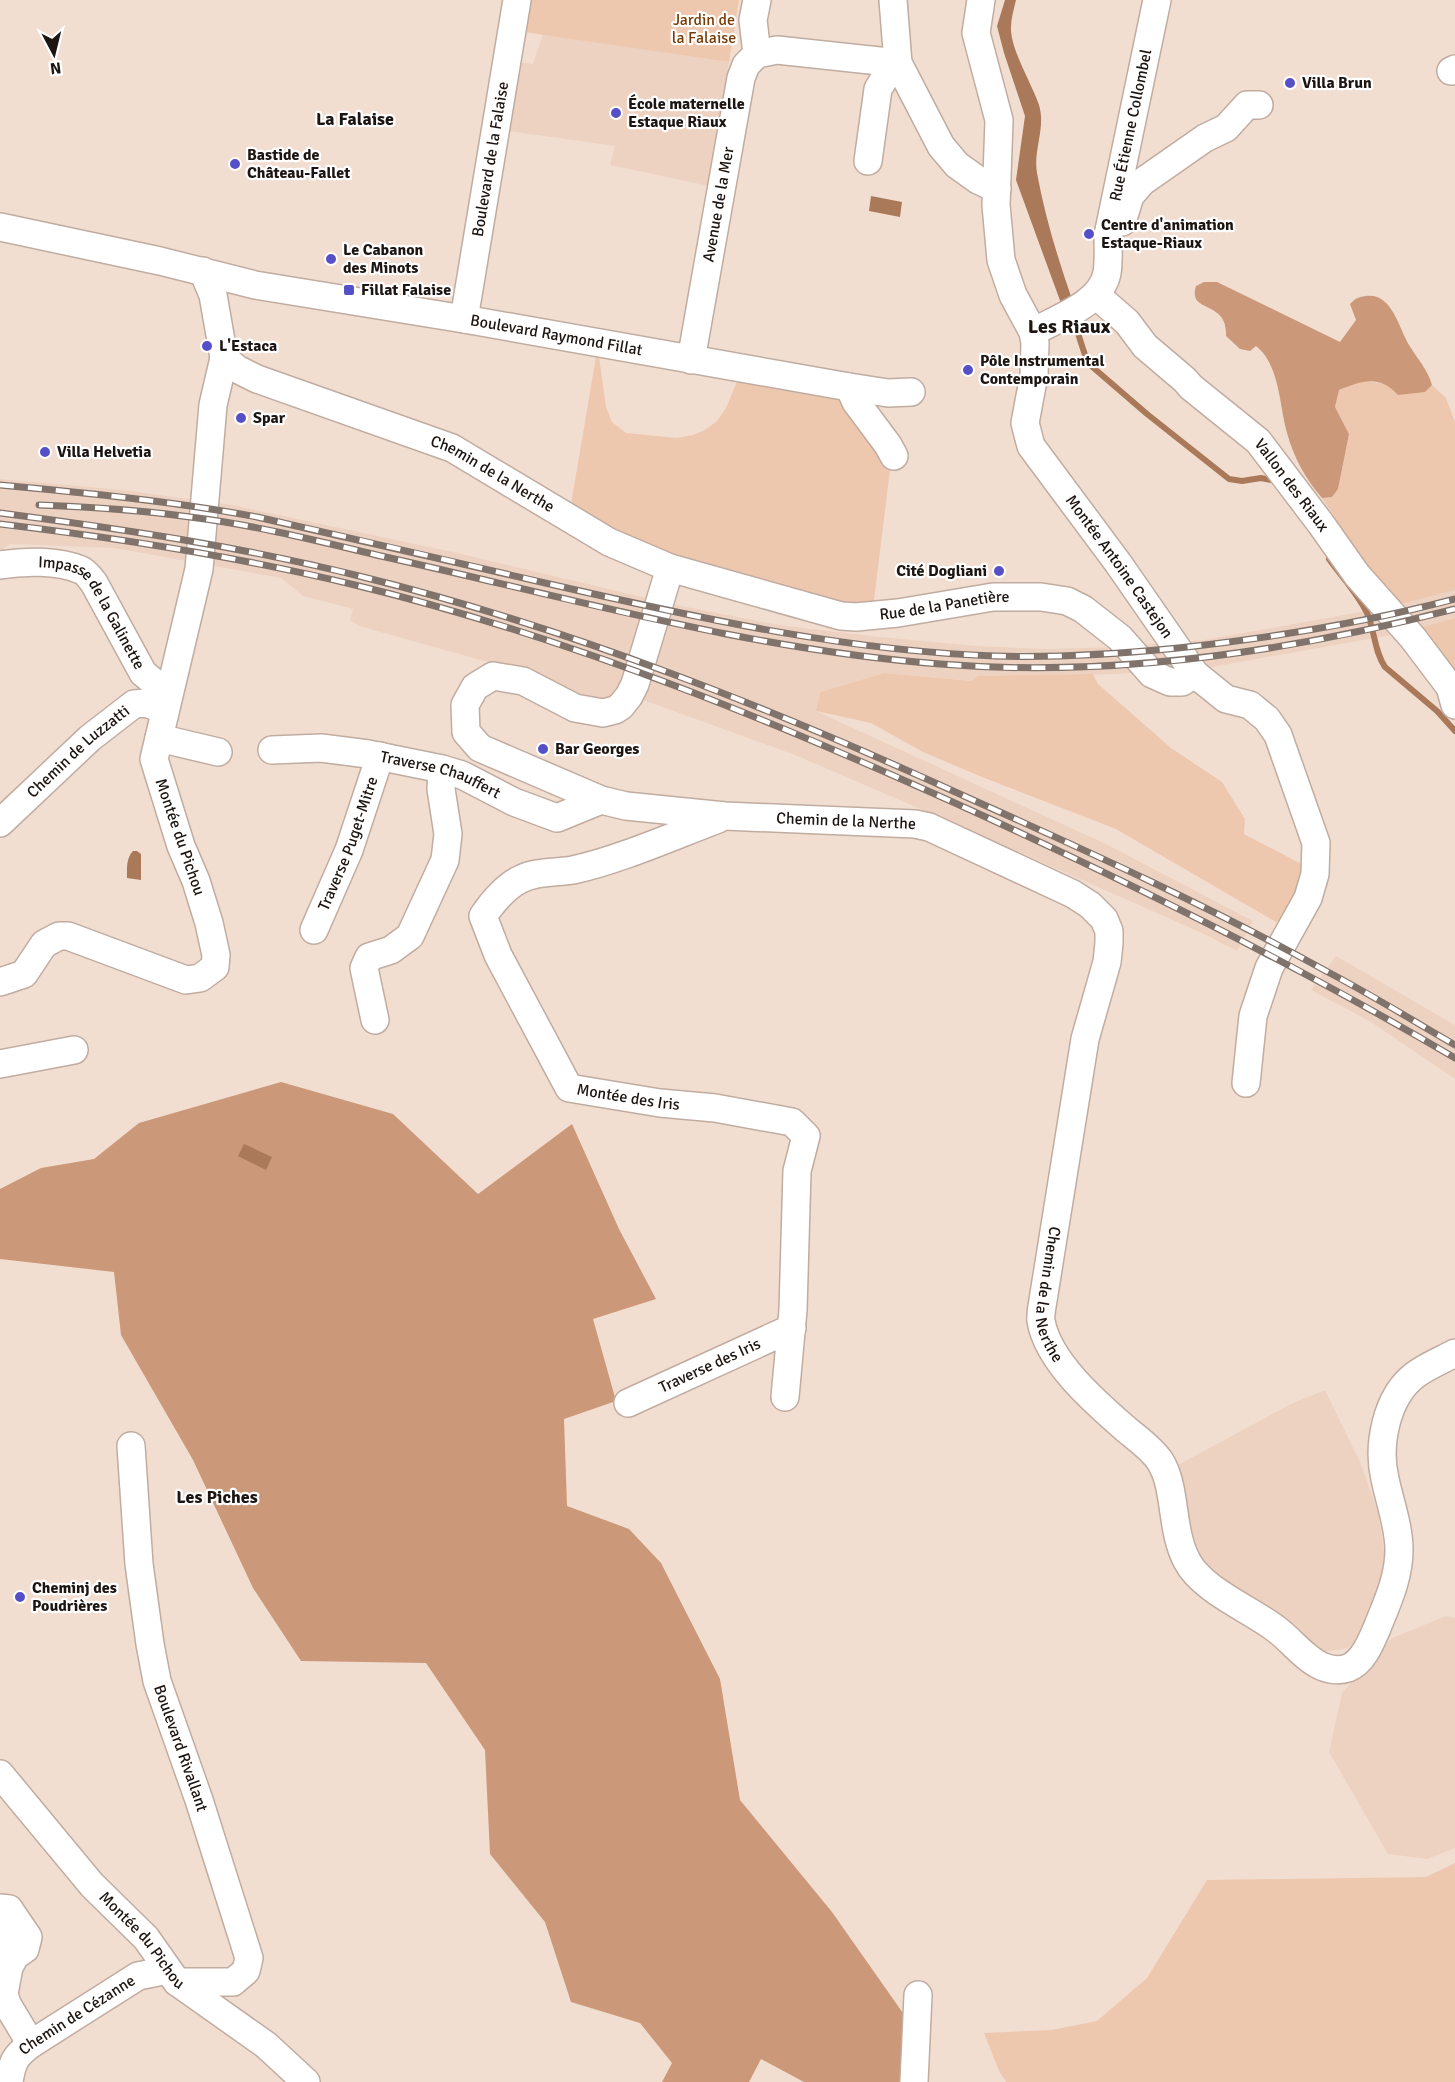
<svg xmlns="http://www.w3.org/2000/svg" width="1455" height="2082" viewBox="0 0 1455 2082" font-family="Signika,sans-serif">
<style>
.built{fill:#eed2c1}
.green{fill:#eec7af}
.forest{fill:#cb9879}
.water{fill:#a9795a}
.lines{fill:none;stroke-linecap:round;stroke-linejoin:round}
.stream{stroke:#a9795a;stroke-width:6}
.minor-casing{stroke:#c0aca0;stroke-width:30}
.minor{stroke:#fff;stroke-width:27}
.rail-casing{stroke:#80736b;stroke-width:7}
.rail{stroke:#fff;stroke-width:4.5;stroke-dasharray:14;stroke-linecap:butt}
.poi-dot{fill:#5550c7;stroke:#fff;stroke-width:2}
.labels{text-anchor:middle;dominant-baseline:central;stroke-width:4.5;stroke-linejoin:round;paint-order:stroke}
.park-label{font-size:16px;fill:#793b04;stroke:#fff}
.poi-label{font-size:16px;font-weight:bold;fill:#1c1511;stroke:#fff;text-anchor:start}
.street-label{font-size:16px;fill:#1c1511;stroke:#fff}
.neighbourhood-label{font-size:18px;font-weight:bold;fill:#1c1511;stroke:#fff}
.quarter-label{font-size:20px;font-weight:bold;fill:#1c1511;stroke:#fff}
</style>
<rect width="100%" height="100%" fill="#f2ded1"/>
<g class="built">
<polygon points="543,34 729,62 709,186 610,165 615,146 508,131 519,62 533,64"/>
<polygon points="0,479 123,490 232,505 453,552 667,603 778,625 881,637 976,646 1046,649 1116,647 1204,640 1393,606 1455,590 1455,618 1397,634 1207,668 1118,674 978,676 972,681 884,673 820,692 816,711 1106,844 1253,921 1237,951 1204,934 960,826 795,755 643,700 639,693 611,701 564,691 527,673 359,626 350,620 353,609 303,596 281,578 114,548 10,544 0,551"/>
<polygon points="1336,956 1455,1025 1455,1079 1371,1022 1311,990"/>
<polygon points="1325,1390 1362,1466 1378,1513 1385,1559 1365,1635 1347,1648 1324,1652 1313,1650 1277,1613 1222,1581 1189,1547 1176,1466 1293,1403"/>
<polygon points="1446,1616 1455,1618 1455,1848 1427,1859 1388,1854 1329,1752 1342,1693 1392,1638"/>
</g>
<g class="green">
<polygon points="529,0 739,0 729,62 524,32"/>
<polygon points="596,357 599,357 606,407 612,422 626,433 677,438 693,435 705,430 717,421 726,408 738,379 844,394 884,449 890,470 873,608 827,603 673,556 626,538 571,504"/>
<polygon points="1362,380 1384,384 1393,389 1425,392 1432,385 1446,398 1455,422 1455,590 1393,606 1322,498 1332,497 1338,489 1349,434 1335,407 1339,390"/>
<polygon points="1455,618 1455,676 1419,628"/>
<polygon points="884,673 972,681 978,676 1093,674 1098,684 1171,748 1222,782 1245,819 1244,834 1307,867 1287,915 1276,922 1116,829 982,777 923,752 871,723 816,711 820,692"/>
<polygon points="1455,1863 1455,2082 1006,2082 999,2071 984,2033 1052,2030 1097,2021 1147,1978 1207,1880 1426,1877"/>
</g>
<g class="forest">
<path d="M1204 282H1217L1340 342 1356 320 1350 304C1356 298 1358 297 1366 296 1392 293 1398 326 1409 345 1417 358 1428 370 1432 385L1425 392 1398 395C1379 374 1361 381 1339 390L1335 407 1349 434 1338 489 1332 497 1322 498C1305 478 1294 458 1287 433 1279 405 1280 365 1256 346L1250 351 1240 349 1226 336C1228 299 1187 314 1196 286Z"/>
<polygon points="281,1082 393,1114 478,1194 572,1124 619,1229 656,1299 593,1319 616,1401 564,1419 567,1506 629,1529 661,1563 720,1679 740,1800 832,1912 905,2016 907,2082 804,2082 761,2059 749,2082 662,2082 672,2063 640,2023 571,2002 545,1922 490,1854 485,1750 426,1663 301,1661 253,1588 193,1460 121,1335 114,1272 0,1259 0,1189 41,1168 94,1159 139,1123"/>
</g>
<g class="water">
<path d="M1005 0H1016C1014 9 1011 18 1011 27 1010 49 1032 84 1039 105 1046 128 1033 150 1037 173 1045 217 1058 259 1073 302L1062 306 1016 180 1025 116 1004 53 997 26Z"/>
<polygon points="871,196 902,202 900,217 869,211"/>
<path d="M133 851H137L141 854V880L127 878C127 869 126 858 133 851Z"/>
<polygon points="244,1144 272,1157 266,1170 238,1156"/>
</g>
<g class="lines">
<g class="stream">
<polyline points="1073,318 1085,355 1089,364 1147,414 1229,479 1242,481 1261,478 1276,481"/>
<path d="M1329 559C1341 576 1358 594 1367 613 1375 631 1374 651 1385 667L1437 711 1455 731"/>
</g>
<defs>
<g id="minor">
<polyline points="757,0 753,20 757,54"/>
<polyline points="893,0 898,63 941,146 957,165 978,180 997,189"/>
<path id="s1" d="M981 0 976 33 999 120 996 205 1001 260 1013 295 1033 332 1035 343 1034 375 1025 423 1031 446 1118 563 1195 674 1226 699 1250 705 1267 719 1278 735 1316 843 1315 874 1308 898 1269 968 1253 1016 1246 1083"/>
<polyline points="1451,71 1455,69"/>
<polyline points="868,161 878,89 886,76 898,63"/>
<polyline points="1122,222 1130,196 1142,182 1205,138 1226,128 1247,105 1259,105"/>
<path id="s2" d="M0 227 160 261 255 285 464 319 849 387 888 393 911 392"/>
<path id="s3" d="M203 271 213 295 224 358 237 369 257 379 452 448 609 542 670 568 635 684 629 696 621 706 615 710 603 713 575 708 523 681 493 676 475 687 465 705 466 732 480 748 601 800 626 806 725 816 915 824 929 827 1073 894 1090 905 1104 919 1109 931V943L1107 962 1085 1039 1044 1294C1043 1302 1040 1313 1041 1321 1048 1362 1097 1404 1127 1430 1138 1439 1152 1449 1160 1461 1177 1488 1170 1529 1187 1561 1202 1590 1250 1609 1276 1629 1291 1640 1304 1658 1321 1666 1330 1670 1339 1671 1348 1668 1363 1662 1371 1642 1377 1628 1387 1603 1399 1578 1399 1550 1399 1526 1390 1503 1385 1479 1377 1446 1386 1397 1415 1375 1427 1366 1442 1360 1455 1353"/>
<path id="s4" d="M1097 296 1127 322 1145 346 1185 380 1191 387 1258 441 1321 524 1357 575 1413 638 1450 687 1455 705"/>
<path id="s5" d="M464 319 517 0"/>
<path id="s6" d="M1033 332C1058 318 1101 304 1107 273 1109 261 1108 247 1108 235L1157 0"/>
<path id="s7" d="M691 360 741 78 746 65 757 54 777 50 898 63"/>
<polyline points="849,387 856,402 888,445 894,456"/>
<path id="s8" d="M0 565C24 561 58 560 81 570 86 572 90 578 94 583L143 673 168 694"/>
<path id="s9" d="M670 568 841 616 856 617 898 613 993 597H1041L1067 601 1083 609 1120 638 1152 674 1170 682H1182L1195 674"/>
<polyline points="159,738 218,752"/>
<path id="s10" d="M272 750 321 748 368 754 442 769 462 775 514 802 557 818 601 800"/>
<path id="s11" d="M718 819C673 836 619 860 573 870 555 873 535 871 519 880 504 888 492 903 483 916L498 955 569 1088 660 1103 715 1108 792 1122 806 1136 797 1171 793 1310 785 1397"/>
<path id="s12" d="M0 823 90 738 134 704 146 703 165 710"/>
<path id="s13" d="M314 930 349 850 380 756"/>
<polyline points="0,982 24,974 44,944 59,936 68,936 186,980 200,978 215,967 216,955 209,923 196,881 181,846 154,759 199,569 213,405 224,358"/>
<polyline points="375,1020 364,968 369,957 391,950 410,936 445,860 448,834 441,789 442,769"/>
<polyline points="0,1064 74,1050"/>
<path id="s14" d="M628 1403 792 1328"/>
<path id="s15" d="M131 1446 139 1564 150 1644 157 1681 199 1800 249 1958 246 1971 233 1982H177"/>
<path id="s16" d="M0 1774 92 1885 146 1938 177 1982 266 2045 306 2082"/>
<polyline points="0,1908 9,1909 28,1937 25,1949 15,1956 9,1967 4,1994 7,2004 31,2044"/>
<polyline points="0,1933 15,1956"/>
<path id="s17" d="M9 2082C12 2062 15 2056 31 2044L138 1976 168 1970"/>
<polyline points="914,2082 918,1995"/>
</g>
</defs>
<use href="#minor" class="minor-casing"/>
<use href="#minor" class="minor"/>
<defs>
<g id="rail">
<path d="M0 485C86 493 172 501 257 517 361 540 464 564 567 588 708 620 850 651 995 656 1056 658 1117 654 1178 648 1271 638 1364 623 1455 599"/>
<path d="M39 505C90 507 140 510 190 517 255 525 318 541 381 556 566 597 751 650 940 664 1113 678 1288 652 1455 609"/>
<path d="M0 513C122 529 244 547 363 577 574 629 776 710 973 800 1092 853 1212 908 1326 971 1370 994 1412 1020 1455 1045"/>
<path d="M0 524C119 538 239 557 355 585 574 638 784 725 988 818 1147 891 1304 969 1455 1058"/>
</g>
</defs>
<use href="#rail" class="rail-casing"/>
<use href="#rail" class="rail"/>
</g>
<g class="poi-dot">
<circle cx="1290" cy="83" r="6"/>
<circle cx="616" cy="113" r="6"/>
<circle cx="235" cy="164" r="6"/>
<circle cx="1089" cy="234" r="6"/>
<circle cx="331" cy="259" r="6"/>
<rect x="343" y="284" width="12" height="12" rx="3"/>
<circle cx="207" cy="346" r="6"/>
<circle cx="968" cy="370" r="6"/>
<circle cx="241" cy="418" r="6"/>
<circle cx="45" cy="452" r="6"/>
<circle cx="999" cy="571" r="6"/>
<circle cx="543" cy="749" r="6"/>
<circle cx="20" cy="1597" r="6"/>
</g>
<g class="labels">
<g class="park-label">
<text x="704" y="20">Jardin de<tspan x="704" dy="18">la Falaise</tspan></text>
</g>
<g class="poi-label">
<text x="1302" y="83">Villa Brun</text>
<text x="628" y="104">École maternelle<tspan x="628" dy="18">Estaque Riaux</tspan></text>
<text x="247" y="155">Bastide de<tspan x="247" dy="18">Château-Fallet</tspan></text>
<text x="1101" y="225">Centre d'animation<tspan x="1101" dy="18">Estaque-Riaux</tspan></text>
<text x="343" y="250">Le Cabanon<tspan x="343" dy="18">des Minots</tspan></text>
<text x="361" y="290">Fillat Falaise</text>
<text x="219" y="346">L'Estaca</text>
<text x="980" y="361">Pôle Instrumental<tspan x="980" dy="18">Contemporain</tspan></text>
<text x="253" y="418">Spar</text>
<text x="57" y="452">Villa Helvetia</text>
<text x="987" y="571" text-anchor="end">Cité Dogliani</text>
<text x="555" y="749">Bar Georges</text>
<text x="32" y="1588">Cheminj des<tspan x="32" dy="18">Poudrières</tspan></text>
</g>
<g class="street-label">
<text stroke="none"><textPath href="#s6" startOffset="248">Rue Étienne Collombel</textPath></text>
<text stroke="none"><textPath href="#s5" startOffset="162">Boulevard de la Falaise</textPath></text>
<text stroke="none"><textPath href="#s7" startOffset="158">Avenue de la Mer</textPath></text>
<text stroke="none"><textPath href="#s2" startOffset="567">Boulevard Raymond Fillat</textPath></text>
<text stroke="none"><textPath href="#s3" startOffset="384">Chemin de la Nerthe</textPath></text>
<text stroke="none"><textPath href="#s4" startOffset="273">Vallon des Riaux</textPath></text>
<text stroke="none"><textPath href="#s1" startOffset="608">Montée Antoine Castejon</textPath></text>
<text stroke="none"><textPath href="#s9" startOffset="282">Rue de la Panetière</textPath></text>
<text stroke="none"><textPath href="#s8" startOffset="118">Impasse de la Galinette</textPath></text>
<text stroke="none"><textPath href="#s12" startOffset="106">Chemin de Luzzatti</textPath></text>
<text stroke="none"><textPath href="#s10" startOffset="172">Traverse Chauffert</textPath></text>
<text stroke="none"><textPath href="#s3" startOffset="1338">Chemin de la Nerthe</textPath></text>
<text transform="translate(180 837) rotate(71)">Montée du Pichou</text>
<text stroke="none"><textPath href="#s13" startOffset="93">Traverse Puget-Mitre</textPath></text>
<text stroke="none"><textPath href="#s11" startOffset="513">Montée des Iris</textPath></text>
<text stroke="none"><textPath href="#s3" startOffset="2004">Chemin de la Nerthe</textPath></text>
<text stroke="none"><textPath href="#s14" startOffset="90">Traverse des Iris</textPath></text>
<text stroke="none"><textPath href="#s15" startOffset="308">Boulevard Rivallant</textPath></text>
<text stroke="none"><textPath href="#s16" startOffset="219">Montée du Pichou</textPath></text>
<text stroke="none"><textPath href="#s17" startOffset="100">Chemin de Cézanne</textPath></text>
</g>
<g class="neighbourhood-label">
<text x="355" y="119">La Falaise</text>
<text x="217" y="1497">Les Piches</text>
</g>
<g class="quarter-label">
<text x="1069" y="326">Les Riaux</text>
</g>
</g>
<g transform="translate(54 54) rotate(173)" stroke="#ffffff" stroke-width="4.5" paint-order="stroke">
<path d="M0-4.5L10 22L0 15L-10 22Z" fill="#1c1511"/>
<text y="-9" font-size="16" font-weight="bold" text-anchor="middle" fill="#1c1511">N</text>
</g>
</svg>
